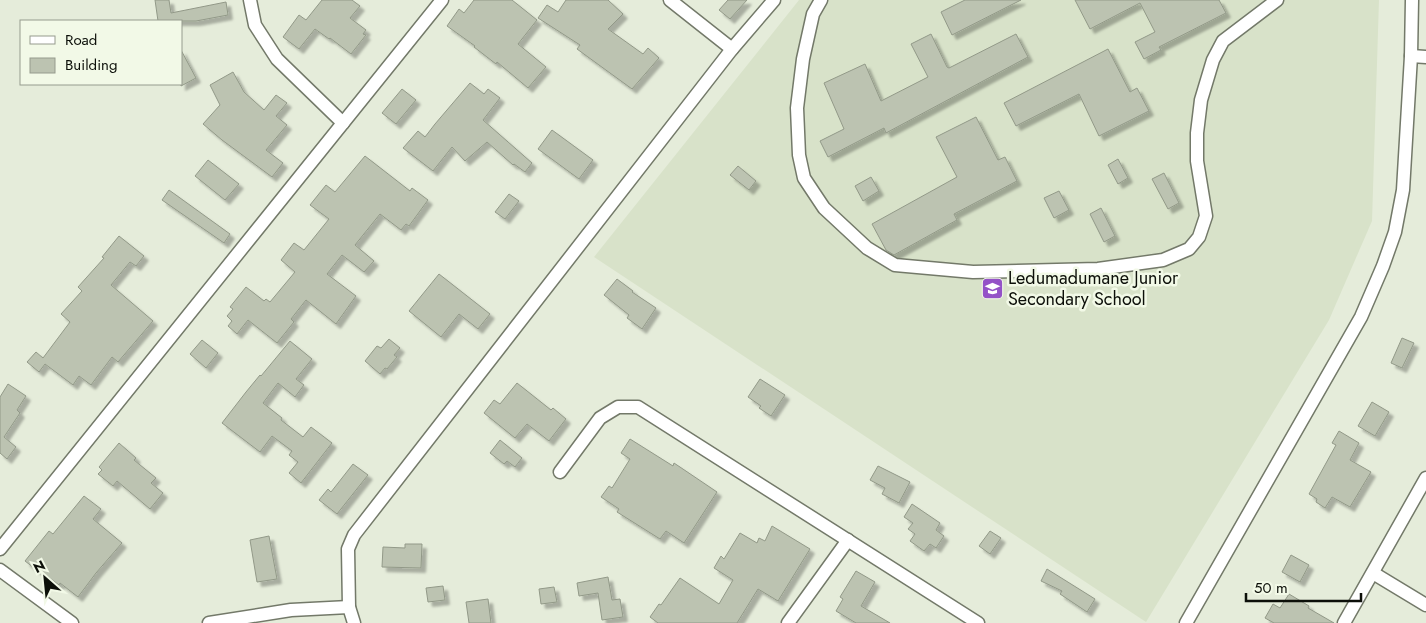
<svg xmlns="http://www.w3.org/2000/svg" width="1426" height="623" viewBox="0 0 1426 623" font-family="Jost,sans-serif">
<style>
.built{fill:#d8e2c9}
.building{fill:#bcc3b1;stroke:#929988;filter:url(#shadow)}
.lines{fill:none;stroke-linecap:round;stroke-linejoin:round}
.minor-casing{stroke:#737969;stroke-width:15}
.minor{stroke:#fff;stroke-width:12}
.labels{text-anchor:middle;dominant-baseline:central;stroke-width:5;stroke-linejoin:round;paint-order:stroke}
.poi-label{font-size:18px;fill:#0c0f09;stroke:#f2f9e7;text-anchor:start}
</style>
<defs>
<filter id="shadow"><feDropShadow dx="4.5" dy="4.5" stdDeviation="1" flood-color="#0004"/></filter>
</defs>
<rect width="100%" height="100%" fill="#e5ecda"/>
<polygon class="built" points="799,0 1379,0 1372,221 1329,320 1146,622 594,257"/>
<g class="building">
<polygon points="155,0 169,0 171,13 226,2 228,15 196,21 158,21"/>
<polygon points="322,0 352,0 360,6 350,18 366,30 363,34 366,35 351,54 330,38 329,39 315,29 299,49 283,37 299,15 306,20"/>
<polygon points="474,0 512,0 537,20 518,44 546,67 528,88 497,62 496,64 474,47 475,46 447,26 459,9 464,13"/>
<polygon points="566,0 608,0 623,14 608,29 643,54 648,48 659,58 632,89 577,49 580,45 538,18 547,5 558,12"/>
<polygon points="728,0 747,0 730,19 719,10"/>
<polygon points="965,0 1021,0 952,35 941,12"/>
<polygon points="1075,0 1219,0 1226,13 1159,47 1161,50 1144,59 1135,42 1155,32 1140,3 1090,29"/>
<polygon points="931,34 947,67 949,68 1016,34 1028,57 886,133 884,128 828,157 820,141 844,129 824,83 865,64 881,101 928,77 911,44"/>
<polygon points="1108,49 1130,92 1137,88 1149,111 1099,136 1079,94 1016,126 1004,103"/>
<polygon points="181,50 196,78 181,86"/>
<polygon points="233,72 244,92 264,110 276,95 287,103 276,116 287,125 266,150 283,163 272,177 222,140 203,124 220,105 210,85"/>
<polygon points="470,83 484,94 488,89 500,98 483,120 532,163 525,172 514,164 513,165 487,142 465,161 452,147 433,171 403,148 418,131 425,137 435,124"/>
<polygon points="402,89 416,100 396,124 382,113"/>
<polygon points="976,117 998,160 1005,157 1017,181 954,214 957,220 894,255 886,250 872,224 957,177 936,137"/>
<polygon points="552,130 593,160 579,179 538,149"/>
<polygon points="365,156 410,191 412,188 428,200 409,226 406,224 401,230 380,214 355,245 374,261 364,272 342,255 327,274 356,296 336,324 306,300 291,319 294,322 277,343 248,320 237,334 228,326 232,321 227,316 233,309 230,307 246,287 264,301 266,299 270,302 295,272 281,260 294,243 304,250 329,219 310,205 326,185 335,192"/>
<polygon points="1118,159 1128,178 1118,184 1108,165"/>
<polygon points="208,160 239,184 225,200 195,176"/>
<polygon points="738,166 756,181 749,190 730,175"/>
<polygon points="1164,173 1179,203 1168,209 1152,179"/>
<polygon points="871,177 879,191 863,201 855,186"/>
<polygon points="169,190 230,234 224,243 162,200"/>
<polygon points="1059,191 1069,210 1054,218 1044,198"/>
<polygon points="509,194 519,201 505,219 495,212"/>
<polygon points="1101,208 1115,236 1104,242 1090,214"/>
<polygon points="119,236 144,256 136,266 130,262 111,285 153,321 118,362 112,357 91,385 79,376 73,385 45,364 39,372 27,362 36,352 43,358 70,322 61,314 82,291 78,287 104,258 102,257"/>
<polygon points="439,274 490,314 478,329 459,314 441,337 409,311"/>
<polygon points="617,279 633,291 632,292 656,308 642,329 627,318 629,315 604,295"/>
<polygon points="1402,338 1414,343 1402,368 1391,363"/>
<polygon points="389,339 400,348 394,355 397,357 387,369 385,368 380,374 365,361 377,346 381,348"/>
<polygon points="202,340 218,353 206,368 190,354"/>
<polygon points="290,341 312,359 296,379 304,385 295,397 278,383 263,403 282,418 281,420 303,437 311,427 332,443 301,483 289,473 298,462 289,455 292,451 272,436 260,452 222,423 246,392 260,375 261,376"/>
<polygon points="760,379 785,395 771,416 759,408 761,406 748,397"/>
<polygon points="517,383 551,410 553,408 566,419 549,441 527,424 515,438 484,413 494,400 500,404"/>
<polygon points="8,384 26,396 17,410 20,413 4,437 16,447 7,459 0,453 0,397"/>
<polygon points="1372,402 1389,412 1375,436 1358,426"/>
<polygon points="1339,431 1359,443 1350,460 1371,472 1350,507 1332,497 1325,508 1316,502 1317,499 1309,494 1336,445 1332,443"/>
<polygon points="630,439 673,466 674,463 717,492 684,543 666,531 660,539 617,512 619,509 601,497 609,486 612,488 630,459 621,453"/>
<polygon points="500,440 522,458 515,467 507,461 504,464 490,453"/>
<polygon points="119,443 136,458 134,460 156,478 151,483 163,493 150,509 117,481 113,486 98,474 102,470 99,467"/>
<polygon points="353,464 368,475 337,514 319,500 328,489 331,492"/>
<polygon points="878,466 910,482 899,503 882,494 885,488 870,480"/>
<polygon points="84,496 101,509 93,519 122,543 96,573 78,597 60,583 59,585 39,570 38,571 25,561 49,531 53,534"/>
<polygon points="912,504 940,523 936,530 944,536 936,548 930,544 924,551 910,541 915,534 908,529 913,523 904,517"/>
<polygon points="772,526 810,549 778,601 758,589 737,623 658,623 650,617 659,604 661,605 680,578 719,604 733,580 714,568 721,556 724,559 740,533 757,543 759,538 765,541"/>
<polygon points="990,531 1001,538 990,554 979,546"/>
<polygon points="269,536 277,579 257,582 250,540"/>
<polygon points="405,544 422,544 421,568 382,567 383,547 405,548"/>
<polygon points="1291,555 1309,565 1300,582 1282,572"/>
<polygon points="1047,569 1095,599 1087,612 1060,594 1062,591 1041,581"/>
<polygon points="856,571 875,582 861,606 890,623 856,623 836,611 843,599 840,597"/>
<polygon points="608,577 612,600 620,599 623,617 602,620 598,593 579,596 577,583"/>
<polygon points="443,586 445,600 428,602 426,588"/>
<polygon points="554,587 557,602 541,604 539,589"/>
<polygon points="1289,594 1309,606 1308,608 1334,623 1274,623 1265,618 1273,604 1280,608"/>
<polygon points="488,599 491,623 469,623 466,602"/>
</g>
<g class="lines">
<defs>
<g id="minor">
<polyline points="250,0 255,25 277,59 343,123"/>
<polyline points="670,0 732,49"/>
<polyline points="821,0 813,14 803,59 797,108 799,155 804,178 824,208 867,248 895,265 973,272 1098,269 1163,260 1189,249 1199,237 1206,216 1197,161 1197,133 1201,100 1213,60 1223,41 1277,0"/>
<polyline points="1411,56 1426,57"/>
<polyline points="560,472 600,418 618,407 638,407 978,623"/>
<polyline points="0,549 442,0"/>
<polyline points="0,570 72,623"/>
<polyline points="1373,573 1426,605"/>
<polyline points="209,623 291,610 349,607"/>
<polyline points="354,623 349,607 348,549 354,535 732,49 774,0"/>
<polyline points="788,623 848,540"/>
<polyline points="1186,623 1361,317 1383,266 1395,232 1403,190 1411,56 1412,0"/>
<polyline points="1344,623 1426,478"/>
</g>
</defs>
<use href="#minor" class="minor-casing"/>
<use href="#minor" class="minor"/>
</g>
<defs>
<symbol id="school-square" viewBox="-11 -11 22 22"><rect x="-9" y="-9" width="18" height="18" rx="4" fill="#9452c7" stroke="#f2f9e7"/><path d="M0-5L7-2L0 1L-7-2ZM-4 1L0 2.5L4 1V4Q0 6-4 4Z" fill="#fff"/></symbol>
</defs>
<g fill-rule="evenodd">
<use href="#school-square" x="980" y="276" width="25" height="25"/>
</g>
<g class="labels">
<g class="poi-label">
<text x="1008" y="278">Ledumadumane Junior<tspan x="1008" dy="21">Secondary School</tspan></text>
</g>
</g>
<rect x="20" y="20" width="162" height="65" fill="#f2f9e7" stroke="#969b8e"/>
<rect x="30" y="36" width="25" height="8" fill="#ffffff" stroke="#969b8e"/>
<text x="65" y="45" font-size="15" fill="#0c0f09">Road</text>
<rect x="30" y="58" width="25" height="15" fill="#bcc3b1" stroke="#969b8e"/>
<text x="65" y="70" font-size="15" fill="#0c0f09">Building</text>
<g transform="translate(45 578) rotate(333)" stroke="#f2f9e7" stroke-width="4" paint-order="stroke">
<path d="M0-4L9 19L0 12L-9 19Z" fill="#0c0f09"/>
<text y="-8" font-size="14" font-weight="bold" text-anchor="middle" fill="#0c0f09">N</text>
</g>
<path d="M1246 593v8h115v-8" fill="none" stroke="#0c0f09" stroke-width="2.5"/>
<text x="1254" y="593" font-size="15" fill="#0c0f09" stroke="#f2f9e7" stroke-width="4" paint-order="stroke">50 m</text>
</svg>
